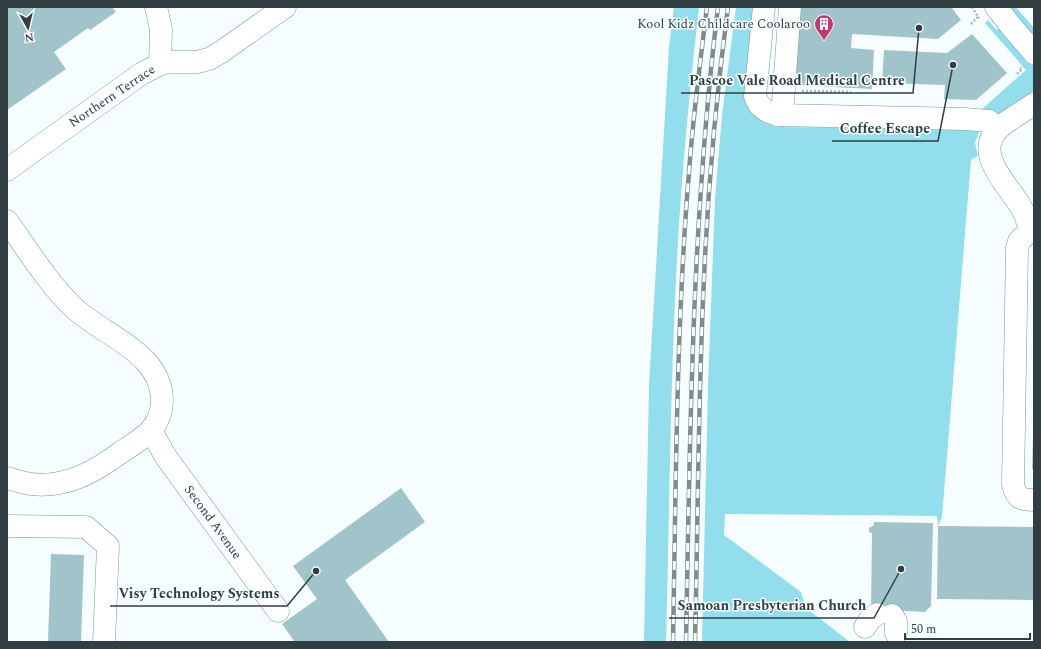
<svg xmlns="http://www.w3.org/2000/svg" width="1041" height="649" viewBox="0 0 1041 649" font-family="Spectral,serif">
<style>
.green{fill:#93deed}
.building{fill:#a1c3ca}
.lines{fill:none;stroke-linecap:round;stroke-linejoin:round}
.minor-casing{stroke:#75969d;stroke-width:23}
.path{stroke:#acb6b7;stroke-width:2.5;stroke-dasharray:2 2;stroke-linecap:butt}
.minor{stroke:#fff;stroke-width:22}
.rail-casing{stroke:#808b8d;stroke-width:4.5}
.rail{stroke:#f6fdfe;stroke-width:3;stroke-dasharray:9;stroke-linecap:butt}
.labels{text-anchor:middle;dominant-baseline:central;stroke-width:3;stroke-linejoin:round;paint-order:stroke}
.poi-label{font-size:13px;fill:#313f42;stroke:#f6fdfe;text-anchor:end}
.street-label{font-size:13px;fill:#313f42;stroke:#f6fdfe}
.leader{fill:none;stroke:#313f42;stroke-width:1.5}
.callout-dot{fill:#313f42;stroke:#f6fdfe;stroke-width:1.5}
.callout-label{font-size:14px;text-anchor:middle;font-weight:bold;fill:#313f42;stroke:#f6fdfe;stroke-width:3;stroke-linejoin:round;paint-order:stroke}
</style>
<rect width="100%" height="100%" fill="#f6fdfe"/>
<g class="green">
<path d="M674 7H699C688 104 679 202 675 300 670 414 669 528 666 642H644L649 385 669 47Z"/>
<polygon points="736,7 756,7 755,114 764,123 776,127 980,129 975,143 978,156 971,160 942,517 938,526 937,516 725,514 724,535 801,592 806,608 850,642 702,642 708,385 715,199 722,115"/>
<polygon points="1012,7 1016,7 1034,28 1034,39 1009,10"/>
<polygon points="988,20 997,30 1001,27 1034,66 1034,91 999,115 982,109 1026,70 985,23"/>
</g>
<g class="building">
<polygon points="7,7 112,7 116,12 90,30 88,28 54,52 66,69 7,110"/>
<polygon points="797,7 952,8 961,20 938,39 852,34 851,48 874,50 872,89 793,85"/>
<polygon points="972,34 1007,73 976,100 944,99 945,85 882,83 884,50 947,53"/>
<polygon points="1033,436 1034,436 1034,469 1032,469"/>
<polygon points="401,488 425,522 345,580 389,642 295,642 282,624 317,599 293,566"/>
<polygon points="874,522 933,523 931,606 925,612 871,609 872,533 869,532 869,528 874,525"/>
<polygon points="938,526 1034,527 1034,600 937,599"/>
<polygon points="51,554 84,555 81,642 48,642"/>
</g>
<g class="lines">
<defs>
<g id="minor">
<polyline points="156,7 161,29 160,64"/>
<path d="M764 7 755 96C759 108 766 112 778 115L965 119 989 121 999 128"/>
<polyline points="996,7 1011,26 1034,53"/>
<path d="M1034 104C1024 111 1006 121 998 129 973 154 1009 186 1021 207 1026 215 1027 223 1031 230L1019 241 1017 248 1013 484C1016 499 1020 499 1034 500"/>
<polyline points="782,115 790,7"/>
<polyline points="7,170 141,74 160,64 169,62 197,62 209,59 221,52 285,7"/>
<path d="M7 221C28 250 47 282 73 307 103 336 160 351 162 399 162 412 159 421 151 430 144 438 129 447 120 453 93 473 65 488 31 484 23 483 15 480 7 478"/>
<polyline points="151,431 166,457 278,611"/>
<polyline points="7,526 86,527 108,546 104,642"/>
<polyline points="892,615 896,621 896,633"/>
<polyline points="865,627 870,619 877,614"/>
</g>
</defs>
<use href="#minor" class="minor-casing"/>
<g class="path">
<polyline points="972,7 979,18"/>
<polyline points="971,24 978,17"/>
<polyline points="1017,74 1022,69 1021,67"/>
<polyline points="802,91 851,92"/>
</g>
<use href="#minor" class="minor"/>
<defs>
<g id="rail">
<path d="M673 642C676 486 676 328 689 172 693 117 700 62 707 7"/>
<path d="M686 642C690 430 692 218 718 7"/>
<path d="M695 642C698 521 698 399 704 278 708 187 716 97 728 7"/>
</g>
</defs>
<use href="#rail" class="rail-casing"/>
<use href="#rail" class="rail"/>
</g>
<defs>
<symbol id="building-pin" viewBox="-11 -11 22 30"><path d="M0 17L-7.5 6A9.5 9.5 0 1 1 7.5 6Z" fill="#c3386e" stroke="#f6fdfe"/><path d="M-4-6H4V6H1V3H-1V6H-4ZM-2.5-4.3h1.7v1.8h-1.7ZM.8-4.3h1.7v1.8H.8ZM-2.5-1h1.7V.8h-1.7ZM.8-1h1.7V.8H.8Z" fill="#fff"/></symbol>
</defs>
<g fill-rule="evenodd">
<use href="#building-pin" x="813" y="13" width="22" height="30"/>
</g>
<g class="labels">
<g class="poi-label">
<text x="810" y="24">Kool Kidz Childcare Coolaroo</text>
</g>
<g class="street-label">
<text transform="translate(112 96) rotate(-34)">Northern Terrace</text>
<text transform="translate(213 522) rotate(54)">Second Avenue</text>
</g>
</g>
<path class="leader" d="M919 28L913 93H681M953 65L938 141H832M316 571L287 606H110M901 569L874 618H669"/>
<g class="callout-dot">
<circle cx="919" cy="28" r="4"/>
<circle cx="953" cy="65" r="4"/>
<circle cx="316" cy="571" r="4"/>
<circle cx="901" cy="569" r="4"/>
</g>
<g class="callout-label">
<text x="797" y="85">Pascoe Vale Road Medical Centre</text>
<text x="885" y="133">Coffee Escape</text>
<text x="199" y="598">Visy Technology Systems</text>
<text x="772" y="610">Samoan Presbyterian Church</text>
</g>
<rect width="1041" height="649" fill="none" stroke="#313f42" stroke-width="16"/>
<g transform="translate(28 28) rotate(172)" stroke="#f6fdfe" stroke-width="3" paint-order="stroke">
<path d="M0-3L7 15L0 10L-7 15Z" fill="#313f42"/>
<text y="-6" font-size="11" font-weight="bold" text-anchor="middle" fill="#313f42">N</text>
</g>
<path d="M905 633v6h125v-6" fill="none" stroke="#313f42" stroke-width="2"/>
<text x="911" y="633" font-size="12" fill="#313f42" stroke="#f6fdfe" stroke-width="3" paint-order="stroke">50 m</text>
</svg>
